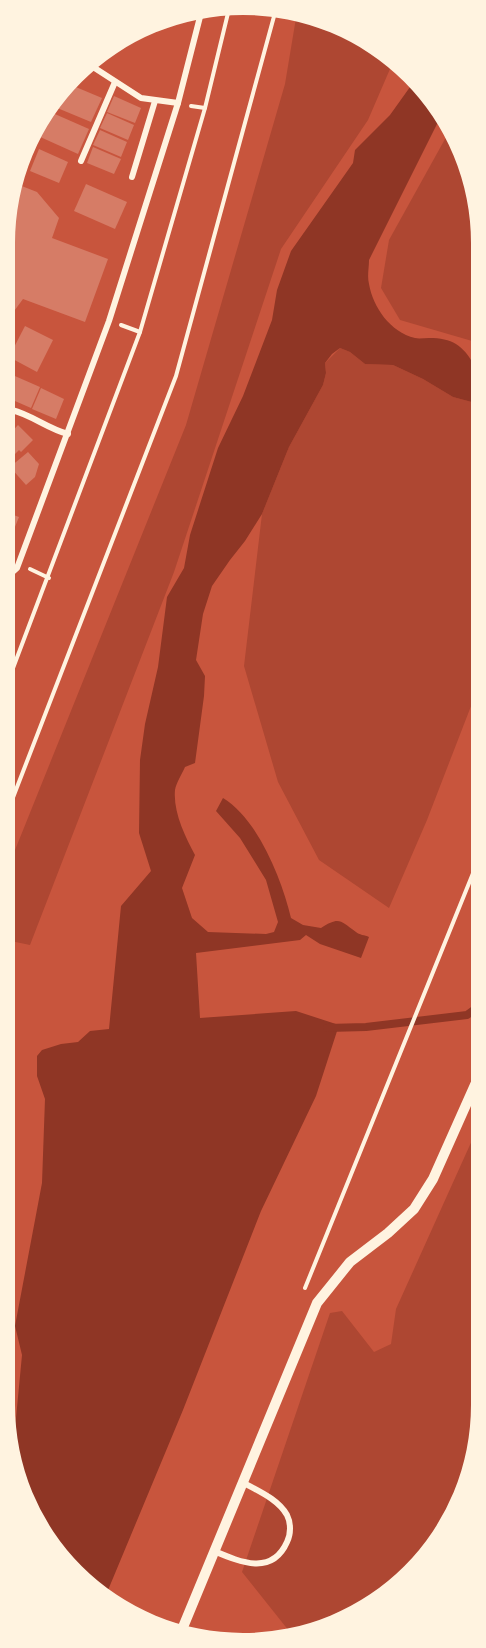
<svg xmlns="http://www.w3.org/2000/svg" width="486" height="1648" viewBox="0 0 486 1648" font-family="Quicksand,sans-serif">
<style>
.green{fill:#ae4732}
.water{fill:#8f3625}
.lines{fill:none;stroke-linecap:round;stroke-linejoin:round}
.stream{stroke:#8f3625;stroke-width:8}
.building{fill:#d67c66}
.path{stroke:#fff3e0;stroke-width:4}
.minor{stroke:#fff3e0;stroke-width:6}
.tertiary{stroke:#fff3e0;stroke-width:10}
</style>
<rect width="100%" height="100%" fill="#c8553d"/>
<g class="green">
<polygon points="297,12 363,37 393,62 368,120 281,249 174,572 30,945 6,940 7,870 186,425 285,84"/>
<polygon points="450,130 463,151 479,212 479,343 400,320 381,288 389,240"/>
<polygon points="340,348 350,352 365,364 393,365 423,379 453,397 479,404 478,688 427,820 389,908 319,860 278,782 244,666 262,514 289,447 323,385 326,373 325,363"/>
<polygon points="478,1127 477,1452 441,1537 388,1594 305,1635 293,1636 242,1572 330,1313 342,1311 374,1352 391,1344 396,1309"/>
</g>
<path class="water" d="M415 80 422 85 441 116 369 260C369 268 367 276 369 284 373 307 390 332 415 338 419 339 424 338 429 338 452 338 463 345 474 365L479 366V404L453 397 423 379 393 365 365 364 350 352 340 348 332 354 325 363 326 373 323 385 289 447 262 514 245 541 230 560 212 586 203 614 196 660 205 676 204 696 195 763 185 767C182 774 176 783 175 790 173 812 185 836 195 855L182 888 192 918 208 932 266 934 274 932 278 922 266 880 240 838 216 811 223 798C258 819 282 880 291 918L303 925 321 928C340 916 340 921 356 932 359 935 365 935 369 937L361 958 320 944 306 935 300 940 196 953 200 1018 296 1011 339 1025 316 1096 261 1211 183 1410 106 1595 64 1563 23 1496 11 1436 16 1418 22 1355 15 1326 42 1183 45 1099 37 1076V1056L42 1050 61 1044 78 1042 90 1031 109 1029 121 906 151 871 139 833 140 760 145 724 158 667 167 597 184 568 190 535 218 448 243 396 272 320 277 290 291 251 353 163 355 150 390 115Z"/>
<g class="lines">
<polyline class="stream" points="327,1028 366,1027 467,1015 478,1007"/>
</g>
<g class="building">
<polygon points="71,85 102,98 91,122 50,105"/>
<polygon points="114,96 141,108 135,123 107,112"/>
<polygon points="48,111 89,129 78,154 38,136"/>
<polygon points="107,113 134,125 128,140 100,128"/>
<polygon points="100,130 127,142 121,157 93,145"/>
<polygon points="93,147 121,159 114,174 87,163"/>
<polygon points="39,149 68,162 59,183 30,171"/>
<polygon points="14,183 37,192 59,218 52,238 108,259 85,322 23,299 9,318 9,196"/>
<polygon points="86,184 127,202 115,229 74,211"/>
<polygon points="25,326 53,340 37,372 9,357"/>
<polygon points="8,373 40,387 31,408 8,398"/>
<polygon points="41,388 64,399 56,419 32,409"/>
<polygon points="18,425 33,440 21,452 19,450 14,455 12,452 8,456 8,436"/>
<polygon points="28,452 39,464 35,477 26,485 10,467"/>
<polygon points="8,513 19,517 8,544"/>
</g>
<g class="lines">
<g class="path">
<polyline points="191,106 205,108"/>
<polyline points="121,325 140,332"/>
<polyline points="30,569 49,578"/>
<polyline points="7,684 140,332 205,108 229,9"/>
<polyline points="7,813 176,376 276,9"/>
<polyline points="305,1288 478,861"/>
</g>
<g class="minor">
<polyline points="90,65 141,98 178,103"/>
<polyline points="81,161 115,82"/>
<polyline points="132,177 155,101"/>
<path d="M8 412 12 410C32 415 48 429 68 434"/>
<polyline points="8,576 17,568 109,321 178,103 202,9"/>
<path d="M214 1551C240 1562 272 1576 287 1542 291 1534 291 1523 287 1515 278 1499 258 1491 242 1482"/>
</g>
<polyline class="tertiary" points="181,1632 317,1303 350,1262 388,1233 414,1209 433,1179 478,1078"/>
</g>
<path d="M0 0H486V1648H0ZM243 15H243A228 228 0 0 1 471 243V1405A228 228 0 0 1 243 1633H243A228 228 0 0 1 15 1405V243A228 228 0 0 1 243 15Z" fill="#fff3e0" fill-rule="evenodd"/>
</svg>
